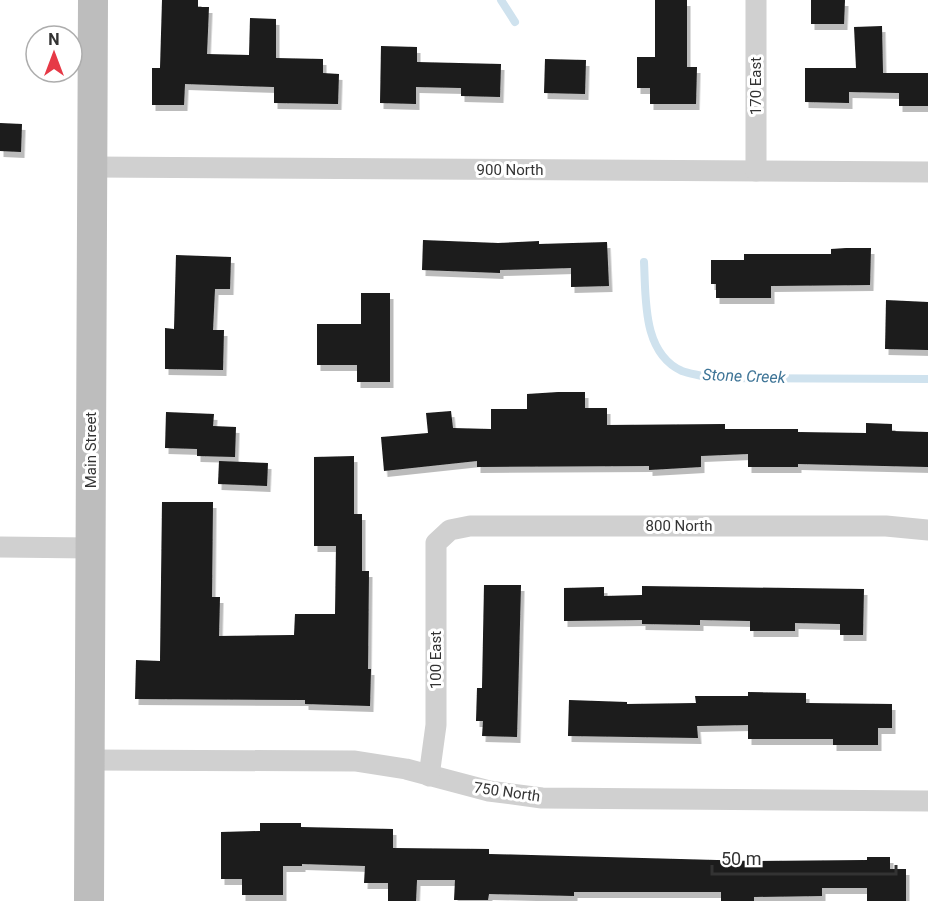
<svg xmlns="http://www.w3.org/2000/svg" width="928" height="901" viewBox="0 0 928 901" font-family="Roboto,sans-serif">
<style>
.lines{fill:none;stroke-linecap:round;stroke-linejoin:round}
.stream{stroke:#cfe2ee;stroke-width:8}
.building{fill:#1a1a1a;filter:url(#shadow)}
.street{stroke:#d0d0d0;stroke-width:21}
.secondary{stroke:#bdbdbd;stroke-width:30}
.labels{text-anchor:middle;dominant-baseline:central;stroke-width:6;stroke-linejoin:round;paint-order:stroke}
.street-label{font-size:15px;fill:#333;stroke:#fff}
.water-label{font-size:16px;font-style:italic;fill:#3f7597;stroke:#fff}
</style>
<defs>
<filter id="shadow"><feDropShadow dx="3.5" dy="6" stdDeviation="0" flood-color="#0004"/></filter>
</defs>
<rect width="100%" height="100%" fill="#fff"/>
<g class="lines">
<g class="stream">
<polyline points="501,0 515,22"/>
<path d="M644 262C646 298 642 353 682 371 690 374 701 375 709 378L928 379"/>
</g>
</g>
<g class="building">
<polygon points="162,0 198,0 198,7 209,7 207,54 249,55 250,18 276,19 276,58 323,59 323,73 339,74 338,104 274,103 274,87 185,84 184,105 152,105 152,68 160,68"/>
<polygon points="655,0 687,0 687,67 697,67 696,104 650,104 650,88 637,88 637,57 655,57"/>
<polygon points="811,0 845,0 844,24 811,24"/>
<polygon points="882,26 883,73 928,73 928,106 899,106 899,93 849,92 849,103 805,102 805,68 856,68 854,27"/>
<polygon points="381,46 417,47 417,62 501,64 500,97 461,96 461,88 416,87 416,104 380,103"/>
<polygon points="545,59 586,60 585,94 544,93"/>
<polygon points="0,123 22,124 21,152 0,151"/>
<polygon points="423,240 498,243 539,241 539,244 607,242 609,286 571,287 571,268 500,270 500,273 422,270"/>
<polygon points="846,248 871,248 870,285 771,286 771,298 716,298 716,284 711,284 711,260 744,260 744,254 831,254 831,249"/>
<polygon points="176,255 231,257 230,289 215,289 213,330 224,330 223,370 165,369 165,328 174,329"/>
<polygon points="361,293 390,293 390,382 357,382 357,365 317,365 317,324 361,324"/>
<polygon points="886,300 928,302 928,350 885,349"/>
<polygon points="558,392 585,392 585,408 607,408 607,425 725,424 725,429 798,429 798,432 866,433 866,423 892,424 892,431 928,432 928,467 798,464 798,467 748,467 748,454 701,456 701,467 684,468 649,470 649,466 477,467 477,461 384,471 381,437 428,433 426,413 451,411 453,428 491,429 491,409 527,409 527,394"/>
<polygon points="166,412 214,414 213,426 236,427 235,457 197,456 197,449 165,448"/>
<polygon points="354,456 354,514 362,514 362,571 369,571 368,669 371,669 370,706 305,704 305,700 135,699 136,660 160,661 162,502 213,502 212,597 220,597 219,636 294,635 295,614 335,614 336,546 314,546 314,457"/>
<polygon points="219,461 268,463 267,486 218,484"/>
<polygon points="484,585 521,585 517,737 482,736 483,721 476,721 477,688 482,688"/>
<polygon points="642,586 864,589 863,635 840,635 840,624 795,623 795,631 750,631 750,621 700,620 700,625 642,624 642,620 564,621 564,588 604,587 604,596 642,595"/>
<polygon points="748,692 806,693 806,703 892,704 892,728 878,728 878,745 833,745 833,739 748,739 748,725 697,726 698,738 568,736 569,700 627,702 627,704 696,703 695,696 748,696"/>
<polygon points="260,823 301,823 301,827 393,829 393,848 489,849 489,854 754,861 867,860 867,857 890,857 890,869 906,869 906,901 867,901 867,888 822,888 822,896 754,897 754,901 721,901 721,892 574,892 574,896 489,894 488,900 454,900 455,880 417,880 416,901 388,901 388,883 364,883 365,866 302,864 302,866 283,866 283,895 242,895 242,879 221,879 221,832 260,831"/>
</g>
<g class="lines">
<g class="street">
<polyline points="93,167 928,172"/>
<polyline points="756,171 756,0"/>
<polyline points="0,547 91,548"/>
<polyline points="90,760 355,761 406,769 489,791 542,798 928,801"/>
<polyline points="429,776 436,725 436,543 450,530 470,526 886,526 928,530"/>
</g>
<polyline class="secondary" points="89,901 93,0"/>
</g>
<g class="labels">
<g class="street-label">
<text transform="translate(756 86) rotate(-90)">170 East</text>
<text x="510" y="170">900 North</text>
<text transform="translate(91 450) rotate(-90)">Main Street</text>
<text x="679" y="526">800 North</text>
<text transform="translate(436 660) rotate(-90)">100 East</text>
<text transform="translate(507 792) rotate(8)">750 North</text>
</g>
<g class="water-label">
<text transform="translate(744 376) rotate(2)">Stone Creek</text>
</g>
</g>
<g transform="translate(54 54)"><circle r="28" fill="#ffffff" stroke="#adadad" stroke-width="1.5"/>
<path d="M0-4.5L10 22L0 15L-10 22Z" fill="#e63946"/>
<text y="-9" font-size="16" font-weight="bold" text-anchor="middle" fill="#333333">N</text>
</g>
<path d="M712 865v9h184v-9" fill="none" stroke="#333333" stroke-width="3"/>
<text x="721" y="865" font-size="18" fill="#333333" stroke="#ffffff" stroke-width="4.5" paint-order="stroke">50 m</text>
</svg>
